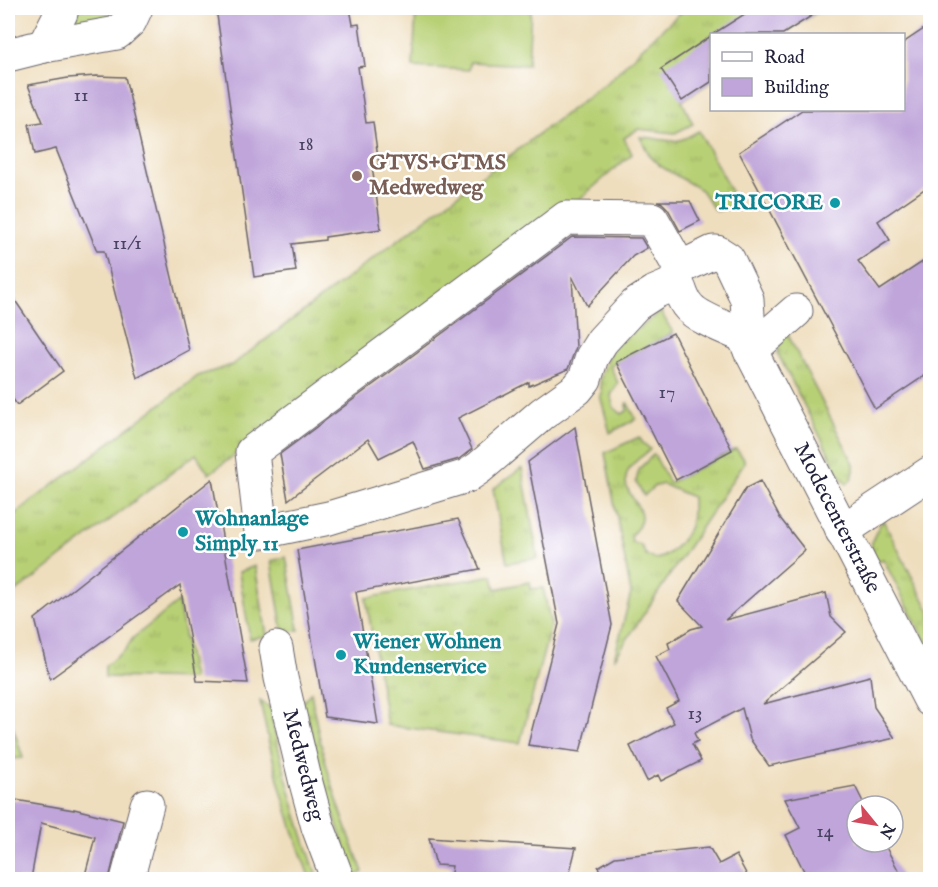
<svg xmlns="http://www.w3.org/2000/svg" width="938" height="887" viewBox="0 0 938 887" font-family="'IM FELL English',serif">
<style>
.grass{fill:url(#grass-tufts);stroke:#6d7958;stroke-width:1.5}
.garden{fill:url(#garden-dots);stroke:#6d7958;stroke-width:1.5}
.pitch{fill:#b8d075;stroke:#6d7958;stroke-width:1.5}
.building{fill:#bfa5da}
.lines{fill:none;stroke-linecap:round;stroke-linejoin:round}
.minor-casing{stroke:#6a6469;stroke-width:35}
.minor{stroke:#fff;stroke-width:33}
.education-dot{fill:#8d6e63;stroke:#fff;stroke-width:2}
.culture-dot{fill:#0f9aa8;stroke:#fff;stroke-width:2}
.labels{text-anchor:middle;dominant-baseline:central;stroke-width:5;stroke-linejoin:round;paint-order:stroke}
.number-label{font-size:20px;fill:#494363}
.education-label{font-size:22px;font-weight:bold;fill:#785e54;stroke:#fff;text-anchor:start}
.culture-label{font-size:22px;font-weight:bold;fill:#0d838f;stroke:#fff;text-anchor:start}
.street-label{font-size:22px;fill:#22223b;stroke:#fff}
</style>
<defs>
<pattern id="grass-tufts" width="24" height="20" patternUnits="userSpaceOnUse" patternTransform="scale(1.5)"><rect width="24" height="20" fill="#b8d075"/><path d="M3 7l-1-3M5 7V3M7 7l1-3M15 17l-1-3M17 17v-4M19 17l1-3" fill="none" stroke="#9eb266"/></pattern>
<pattern id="garden-dots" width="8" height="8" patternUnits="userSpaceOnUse" patternTransform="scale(1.5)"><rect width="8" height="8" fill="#b8d075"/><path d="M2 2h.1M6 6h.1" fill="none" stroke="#9eb266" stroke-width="1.8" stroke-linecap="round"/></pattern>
</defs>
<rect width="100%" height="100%" fill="#fff"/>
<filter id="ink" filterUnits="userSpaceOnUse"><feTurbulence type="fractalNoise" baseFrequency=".0167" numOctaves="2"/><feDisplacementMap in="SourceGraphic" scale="12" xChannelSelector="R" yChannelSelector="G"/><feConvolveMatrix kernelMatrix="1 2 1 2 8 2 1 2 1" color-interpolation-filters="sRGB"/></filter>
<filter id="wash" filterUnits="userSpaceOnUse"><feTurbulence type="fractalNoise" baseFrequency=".008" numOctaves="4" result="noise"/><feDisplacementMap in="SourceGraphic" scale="24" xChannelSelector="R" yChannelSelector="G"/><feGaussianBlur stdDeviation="1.35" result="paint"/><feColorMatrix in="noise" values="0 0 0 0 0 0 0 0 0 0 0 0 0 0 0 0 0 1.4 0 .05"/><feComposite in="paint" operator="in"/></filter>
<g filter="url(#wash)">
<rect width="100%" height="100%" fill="#efdebe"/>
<g class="grass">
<polygon points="77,8 117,8 112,15 73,36 68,36"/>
<polygon points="686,8 824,8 783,34 712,34 711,82 682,101 693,124 675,133 638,129 624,138 632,154 569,208 209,474 196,454 8,598 8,519 198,376 232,365 610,80 650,40"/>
<path d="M699 131 738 205 717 211 713 208 701 190 660 166 650 156 640 137C653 137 669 143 680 140 687 138 693 134 699 131Z"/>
<polygon points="661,312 673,333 610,366 618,383 611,395 613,407 622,414 627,411 627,402 636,419 610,433 600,395 602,394 600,380 611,349"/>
<path d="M787 333 854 464C855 473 853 478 847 484L841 477 778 354 779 345Z"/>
<path d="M639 437 643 443 650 449 649 451C642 456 632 462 628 471 616 498 660 508 631 535L632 543 641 545 646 555C649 556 652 558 655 559 668 559 686 537 690 526 693 517 692 507 692 497L663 484 653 487 644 496 636 482 639 469 654 454 669 483 736 449 744 459V463L614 659 631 593 605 453Z"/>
<polygon points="522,468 538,558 507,563 493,489"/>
<path d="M883 520 930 612V650L883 559 878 561C864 550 875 533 883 520Z"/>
<polygon points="286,557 299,630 283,633 271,561"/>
<polygon points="255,566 267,636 250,639 239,572"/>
<polygon points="493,575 496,589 530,582 531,589 543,588 551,624 520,743 387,725 366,598"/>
<polygon points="178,602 193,679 105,677 105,666 126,649 133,638"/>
<path d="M311 692C320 755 340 813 363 872L350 878 345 871 352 869 326 792 307 714 298 715V708Z"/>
<path d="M260 701 277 712 278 718 272 719C284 774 299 827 318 879H310C288 821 272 762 260 701Z"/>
</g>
<polygon class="garden" points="8,712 23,758 8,759"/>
<polygon class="pitch" points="416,8 531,8 528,65 470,62 469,70 413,67"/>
<g id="blocks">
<g class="building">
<polygon points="216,8 350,8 353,25 359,24 365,66 358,67 366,123 373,122 379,165 372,166 381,229 325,237 325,240 292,244 296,271 254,277"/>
<polygon points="754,8 824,8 783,34 713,34"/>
<polygon points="930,25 930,185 878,221 890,240 858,261 880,290 930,257 930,372 875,409 739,152 802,110 903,110 903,43"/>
<polygon points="711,36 711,82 682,101 661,69"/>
<polygon points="96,76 125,77 189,350 137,378 104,251 97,251 56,149 35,154 29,124 43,122 28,85 68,78"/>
<polygon points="657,201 690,201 700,221 680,231 668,209 662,203"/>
<polygon points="572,237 641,238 647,248 633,256 587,306 572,276 576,347 568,369 529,386 529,382 458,418 472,449 459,459 425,469 413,441 379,458 368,439 288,500 280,454"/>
<polygon points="8,290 63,371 17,405 8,392"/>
<polygon points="673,333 732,450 676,480 616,362"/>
<polygon points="575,427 612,625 580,752 528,745 559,624 528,462"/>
<polygon points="212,479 248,683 197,681 180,585 50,679 35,619"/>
<polygon points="760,481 780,518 805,550 725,620 826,593 831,617 846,632 763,704 870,676 874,707 895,738 769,766 750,739 742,708 694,733 698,741 692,744 701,761 661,781 658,775 647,781 630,746 674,723 666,708 679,701 656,656 670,649 668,643 691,629 702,626 678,601 746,488"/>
<polygon points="458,519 480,569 356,592 378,724 325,717 297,550"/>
<polygon points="855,786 865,806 857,806 857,842 883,842 903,879 808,879 786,835 800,828 785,799"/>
<polygon points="10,799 74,810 74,809 123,821 109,879 84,879 95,837 41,823 31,879 8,879 8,811"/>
<polygon points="429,838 576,848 568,879 450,879 452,866 436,865"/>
<polygon points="709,847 719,864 736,855 749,879 604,879 598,867 615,857"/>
</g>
</g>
</g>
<g filter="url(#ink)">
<use href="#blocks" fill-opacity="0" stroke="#6a6469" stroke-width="1.5"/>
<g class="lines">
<defs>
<g id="minor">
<polyline points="44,46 61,13 62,8"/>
<polyline points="8,55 44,46 117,33 130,21 136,8"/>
<polyline points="676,283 655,292 635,305 602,341 592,357 585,379 577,389 542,414 479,468 467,476 329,518 261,532 252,452 566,218 652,219 680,268"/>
<path d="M743 336 748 316 747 299 728 259 717 252H713L680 268C676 276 676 282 680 290 682 296 684 302 689 307 698 318 729 329 743 336L930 700"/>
<polyline points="750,351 796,311"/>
<polyline points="842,531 930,473"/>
<polyline points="276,648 281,678 306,783 318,827 338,880"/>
<polyline points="127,880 147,805"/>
</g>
</defs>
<use href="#minor" class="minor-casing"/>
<use href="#minor" class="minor"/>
</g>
</g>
<circle class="education-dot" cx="357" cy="176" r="6"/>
<g class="culture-dot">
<circle cx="835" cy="203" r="6"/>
<circle cx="183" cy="532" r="6"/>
<circle cx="341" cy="655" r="6"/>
</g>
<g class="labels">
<g class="number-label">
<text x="81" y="95">11</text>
<text x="306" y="144">18</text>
<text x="127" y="243">11/1</text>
<text x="667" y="392">17</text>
<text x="695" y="713">13</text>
<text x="825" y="831">14</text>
</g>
<g class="education-label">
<text x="369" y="163">GTVS+GTMS<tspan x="369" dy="25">Medwedweg</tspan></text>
</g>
<g class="culture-label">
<text x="823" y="203" text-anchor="end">TRICORE</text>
<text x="195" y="519">Wohnanlage<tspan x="195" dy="25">Simply 11</tspan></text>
<text x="353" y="642">Wiener Wohnen<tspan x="353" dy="25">Kundenservice</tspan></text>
</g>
<g class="street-label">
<text transform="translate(837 518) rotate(63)">Modecenterstraße</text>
<text transform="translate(303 765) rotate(76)">Medwedweg</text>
</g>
</g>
<rect width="938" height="887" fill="none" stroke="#fff" stroke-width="30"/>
<rect x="710" y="33" width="195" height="78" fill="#ffffff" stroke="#a7a7b1" stroke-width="1.5"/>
<rect x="722" y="52" width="30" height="9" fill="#ffffff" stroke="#a7a7b1" stroke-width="1.5"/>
<text x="764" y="63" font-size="18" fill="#22223b">Road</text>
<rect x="722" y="78" width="30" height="18" fill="#bfa5da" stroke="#a7a7b1" stroke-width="1.5"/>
<text x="764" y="93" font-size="18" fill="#22223b">Building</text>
<g transform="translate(875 824) rotate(120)"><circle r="28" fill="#ffffff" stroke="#a7a7b1" stroke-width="1.5"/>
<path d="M0-4.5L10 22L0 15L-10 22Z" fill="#d1495b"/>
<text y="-9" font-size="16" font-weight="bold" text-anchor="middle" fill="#22223b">N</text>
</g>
</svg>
